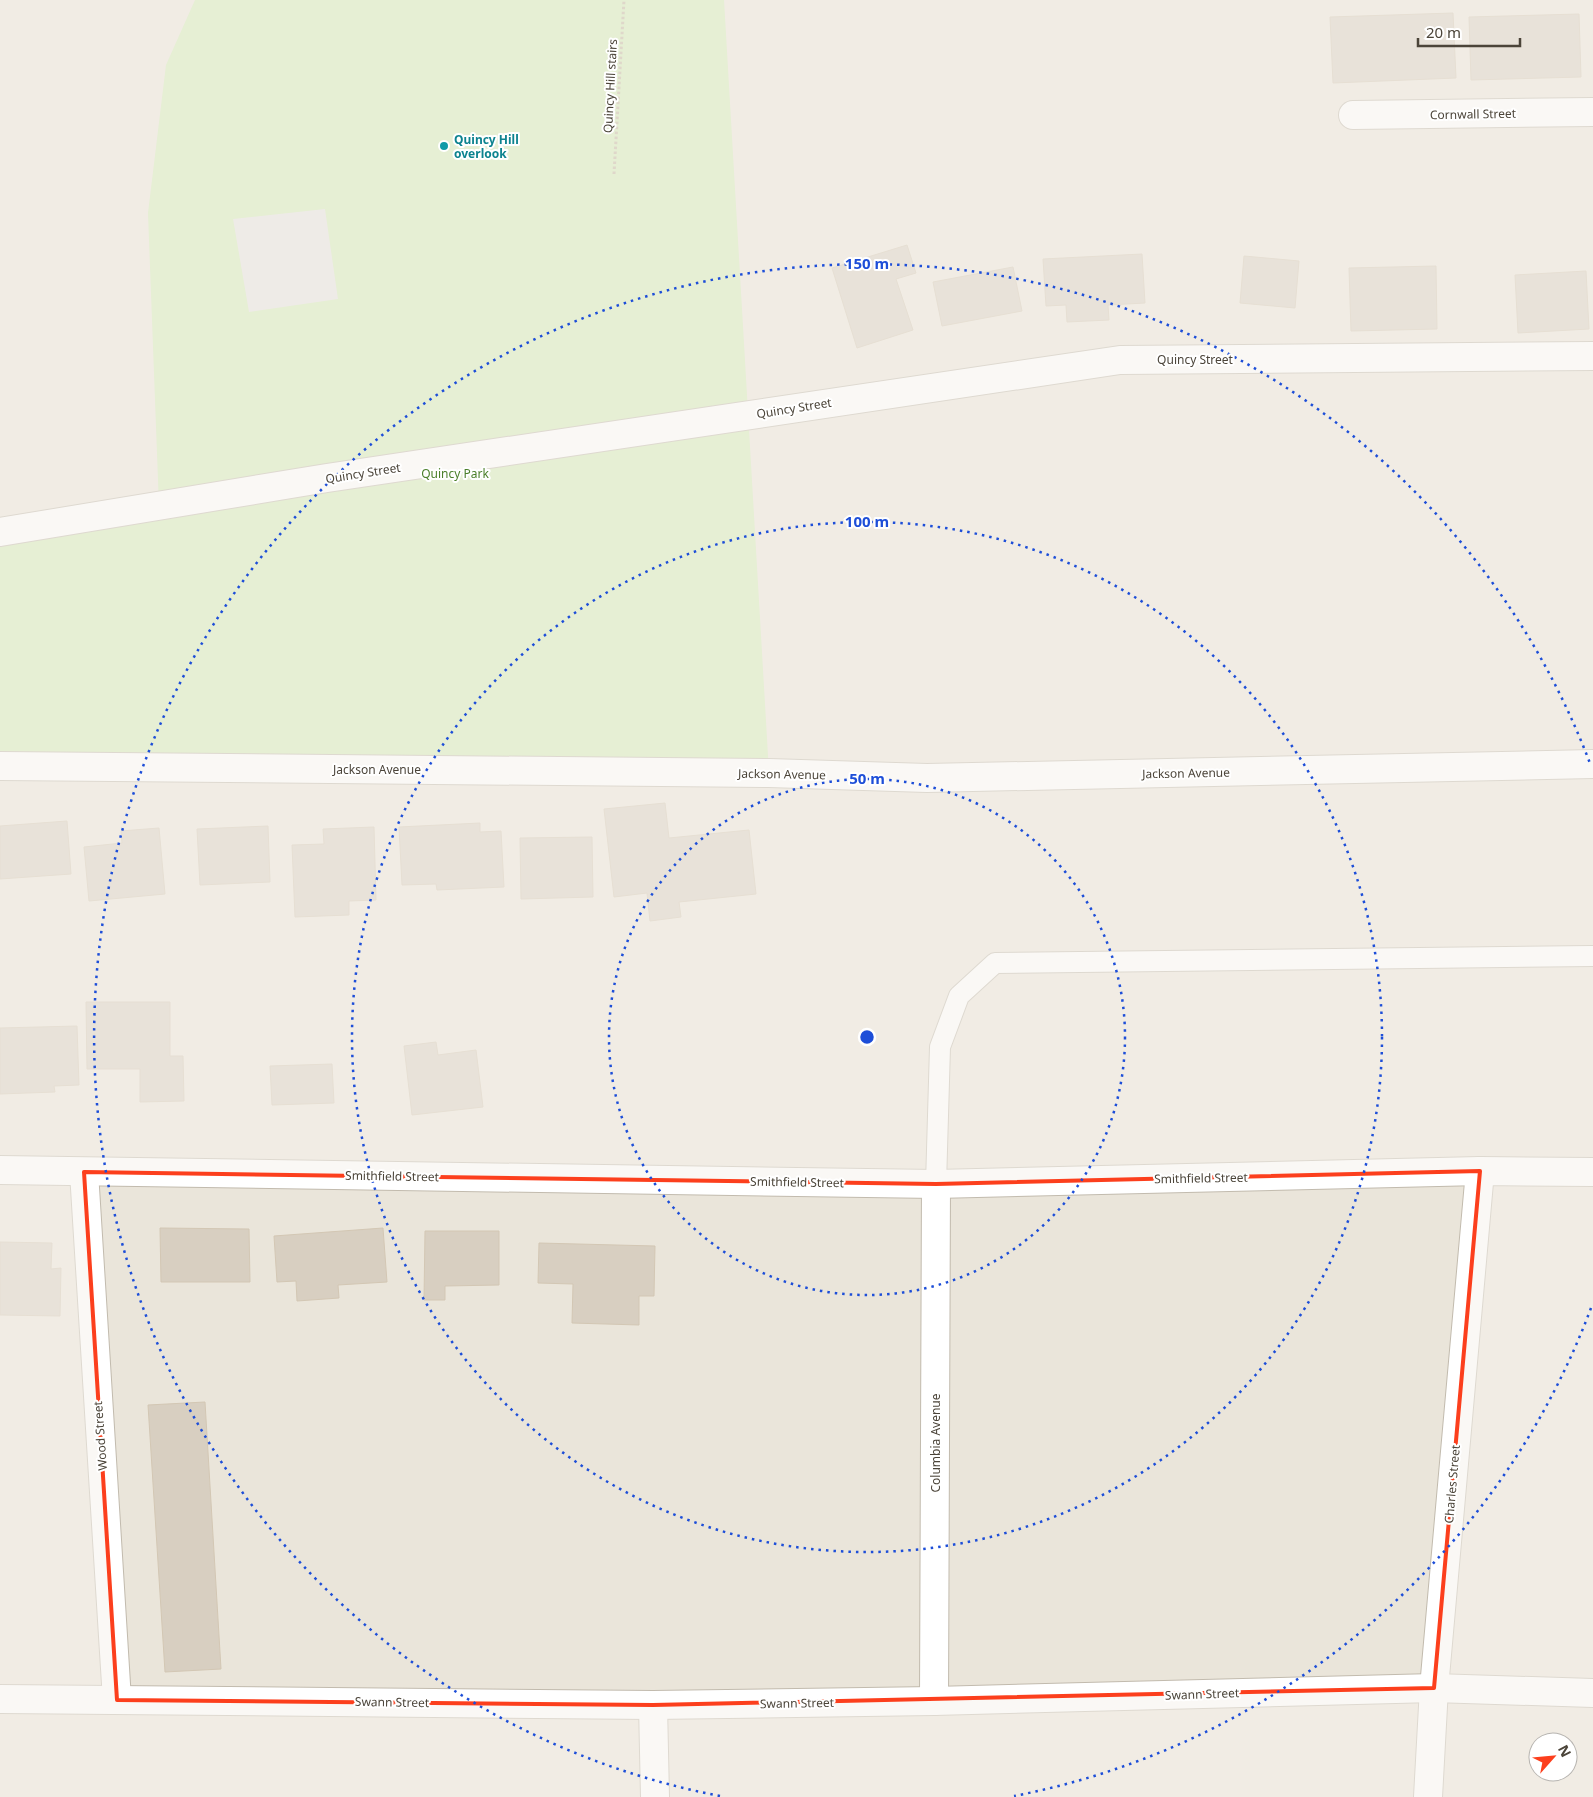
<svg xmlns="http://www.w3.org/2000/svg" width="1593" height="1797" viewBox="0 0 1593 1797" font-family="'Noto Sans',sans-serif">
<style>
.residential{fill:#eae5da;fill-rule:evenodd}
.green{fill:#d2eab5}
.parking{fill:#e5e3e0}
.building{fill:#d8cfc1;stroke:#d3c7b4}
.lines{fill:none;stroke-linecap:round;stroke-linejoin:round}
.service-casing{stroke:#c2bbae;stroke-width:22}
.minor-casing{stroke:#c2bbae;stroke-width:30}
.path{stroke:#c4b79f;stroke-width:3;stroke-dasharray:2.5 2.5;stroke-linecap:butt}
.service{stroke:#fff;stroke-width:20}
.minor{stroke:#fff;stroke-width:28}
.marked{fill:none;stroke:#fc3f1d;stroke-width:4;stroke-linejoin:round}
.ring{fill:none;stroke:#1d4ed8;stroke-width:2.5;stroke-dasharray:2.5 5}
.culture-dot{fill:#0f9aa8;stroke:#fff;stroke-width:2}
.labels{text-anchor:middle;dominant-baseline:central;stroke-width:4;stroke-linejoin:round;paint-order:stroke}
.street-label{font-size:12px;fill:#4b4439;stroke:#fff}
.culture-label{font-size:12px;font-weight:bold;fill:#0d838f;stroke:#fff;text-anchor:start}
.park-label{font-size:12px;fill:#4a7f2a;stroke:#fff}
.centre{fill:#1d4ed8;stroke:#fff;stroke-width:2.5}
.ring-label{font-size:15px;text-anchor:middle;font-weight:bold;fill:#1d4ed8;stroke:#fff;stroke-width:4;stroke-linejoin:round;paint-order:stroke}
</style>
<rect width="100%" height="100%" fill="#f6f3ec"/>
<path class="residential" d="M0 0H1593V1797H0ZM1538 1742H1568V1772H1538Z"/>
<polygon class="green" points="195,0 724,0 769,773 0,766 0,532 159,506 148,213 166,65"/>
<polygon class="parking" points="325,209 338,299 249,312 233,219"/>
<g class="building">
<polygon points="1453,13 1456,78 1333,83 1330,17"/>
<polygon points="1579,14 1581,77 1471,80 1469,17"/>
<polygon points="907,245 916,273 896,279 913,330 857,348 832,268"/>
<polygon points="1142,254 1145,303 1108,305 1109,320 1067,322 1066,305 1046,306 1043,259"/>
<polygon points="1244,256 1299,261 1295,308 1240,303"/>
<polygon points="1436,266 1437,329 1351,331 1349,268"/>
<polygon points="1013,267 1022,311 942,326 933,282"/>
<polygon points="1586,271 1589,329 1518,333 1515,275"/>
<polygon points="665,803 669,838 749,830 756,894 679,902 681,917 650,921 647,893 614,897 604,809"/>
<polygon points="67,821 71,874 0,879 0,826"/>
<polygon points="480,823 480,832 501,831 504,887 437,890 436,884 402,885 399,827"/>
<polygon points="268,826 270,882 200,885 197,829"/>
<polygon points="374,827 376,900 349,901 349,915 295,917 292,845 324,844 323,829"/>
<polygon points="159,828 165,894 89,901 84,847 122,843 121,831"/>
<polygon points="592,837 593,897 521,899 520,838"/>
<polygon points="86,1002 170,1002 170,1056 183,1056 184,1101 140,1102 140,1069 87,1069"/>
<polygon points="77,1026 79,1085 54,1086 55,1092 0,1094 0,1028"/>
<polygon points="436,1042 438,1055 476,1050 483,1107 412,1115 404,1046"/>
<polygon points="332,1064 334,1103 272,1105 270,1066"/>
<polygon points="160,1228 249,1229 250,1282 161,1282"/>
<polygon points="383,1228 387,1282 338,1285 339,1298 297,1301 296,1281 277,1282 274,1236"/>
<polygon points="425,1231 499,1231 499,1285 445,1286 445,1300 424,1300"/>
<polygon points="0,1242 52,1243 51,1269 61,1268 60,1316 0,1315"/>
<polygon points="539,1243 655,1246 654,1296 639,1296 639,1325 572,1323 573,1284 538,1283"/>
<polygon points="205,1402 221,1669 165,1672 148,1405"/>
</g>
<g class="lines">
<defs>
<polyline id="service" points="936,1184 940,1047 959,996 995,963 1593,956"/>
<g id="minor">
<polyline points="1353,115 1593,112"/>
<polyline points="0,532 327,478 1120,360 1593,356"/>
<polyline points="0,766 769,773 927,778 1593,764"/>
<polyline points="0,1170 936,1184 1480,1171 1593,1172"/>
<polyline points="84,1172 117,1700"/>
<polyline points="0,1699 653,1705 934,1701 1434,1688 1593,1693"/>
<polyline points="934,1701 936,1184"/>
<polyline points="653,1705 655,1797"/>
<polyline points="1428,1797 1434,1688 1480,1171"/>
</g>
</defs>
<use href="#service" class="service-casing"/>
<use href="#minor" class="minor-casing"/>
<polyline class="path" points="614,174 624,0"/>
<use href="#service" class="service"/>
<use href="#minor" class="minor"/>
</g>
<path d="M0 0H1593V1797H0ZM1480 1171 1434 1688 653 1705 117 1700 84 1172 936 1184Z" fill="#f6f3ec" fill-opacity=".55" fill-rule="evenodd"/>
<path class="marked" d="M1480 1171 1434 1688 653 1705 117 1700 84 1172 936 1184Z"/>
<g class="ring">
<circle cx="867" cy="1037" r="258"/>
<circle cx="867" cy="1037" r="515"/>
<path d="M1591 1308A773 773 0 0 1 1014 1796M720 1796A773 773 0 1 1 1591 766"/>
</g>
<circle class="culture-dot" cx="444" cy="146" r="5"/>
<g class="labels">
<g class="street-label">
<text transform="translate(610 86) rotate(-87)">Quincy Hill stairs</text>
<text transform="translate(1473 114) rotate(-1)">Cornwall Street</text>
<text x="1195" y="359">Quincy Street</text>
<text transform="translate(794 408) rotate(-9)">Quincy Street</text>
<text transform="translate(363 473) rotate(-9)">Quincy Street</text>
<text x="377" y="769">Jackson Avenue</text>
<text transform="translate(1186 773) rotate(-1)">Jackson Avenue</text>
<text transform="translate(782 774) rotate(1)">Jackson Avenue</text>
<text transform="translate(392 1176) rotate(1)">Smithfield Street</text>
<text transform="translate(1201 1178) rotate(-1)">Smithfield Street</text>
<text transform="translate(797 1182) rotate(1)">Smithfield Street</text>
<text transform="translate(100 1436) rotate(-94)">Wood Street</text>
<text transform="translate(935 1443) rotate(-90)">Columbia Avenue</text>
<text transform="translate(1452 1484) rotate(-85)">Charles Street</text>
<text transform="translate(1202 1694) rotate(-2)">Swann Street</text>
<text transform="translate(392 1702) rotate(1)">Swann Street</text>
<text transform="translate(797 1703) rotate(-1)">Swann Street</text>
</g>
<g class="culture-label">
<text x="454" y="139">Quincy Hill<tspan x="454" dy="14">overlook</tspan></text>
</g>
<g class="park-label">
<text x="455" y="473">Quincy Park</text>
</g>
</g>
<circle cx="867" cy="1037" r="8" class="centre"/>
<g class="ring-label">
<text x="867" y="269">150 m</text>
<text x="867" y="527">100 m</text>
<text x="867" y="784">50 m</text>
</g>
<g transform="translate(1553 1757) rotate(63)"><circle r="24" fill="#ffffff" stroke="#b7b4b0"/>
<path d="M0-4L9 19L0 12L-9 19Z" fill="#fc3f1d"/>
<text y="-8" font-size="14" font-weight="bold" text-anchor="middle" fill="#4b4439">N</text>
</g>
<path d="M1418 38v8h102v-8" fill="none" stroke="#4b4439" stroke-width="2.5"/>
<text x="1426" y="38" font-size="15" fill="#4b4439" stroke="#ffffff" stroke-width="4" paint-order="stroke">20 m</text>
</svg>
